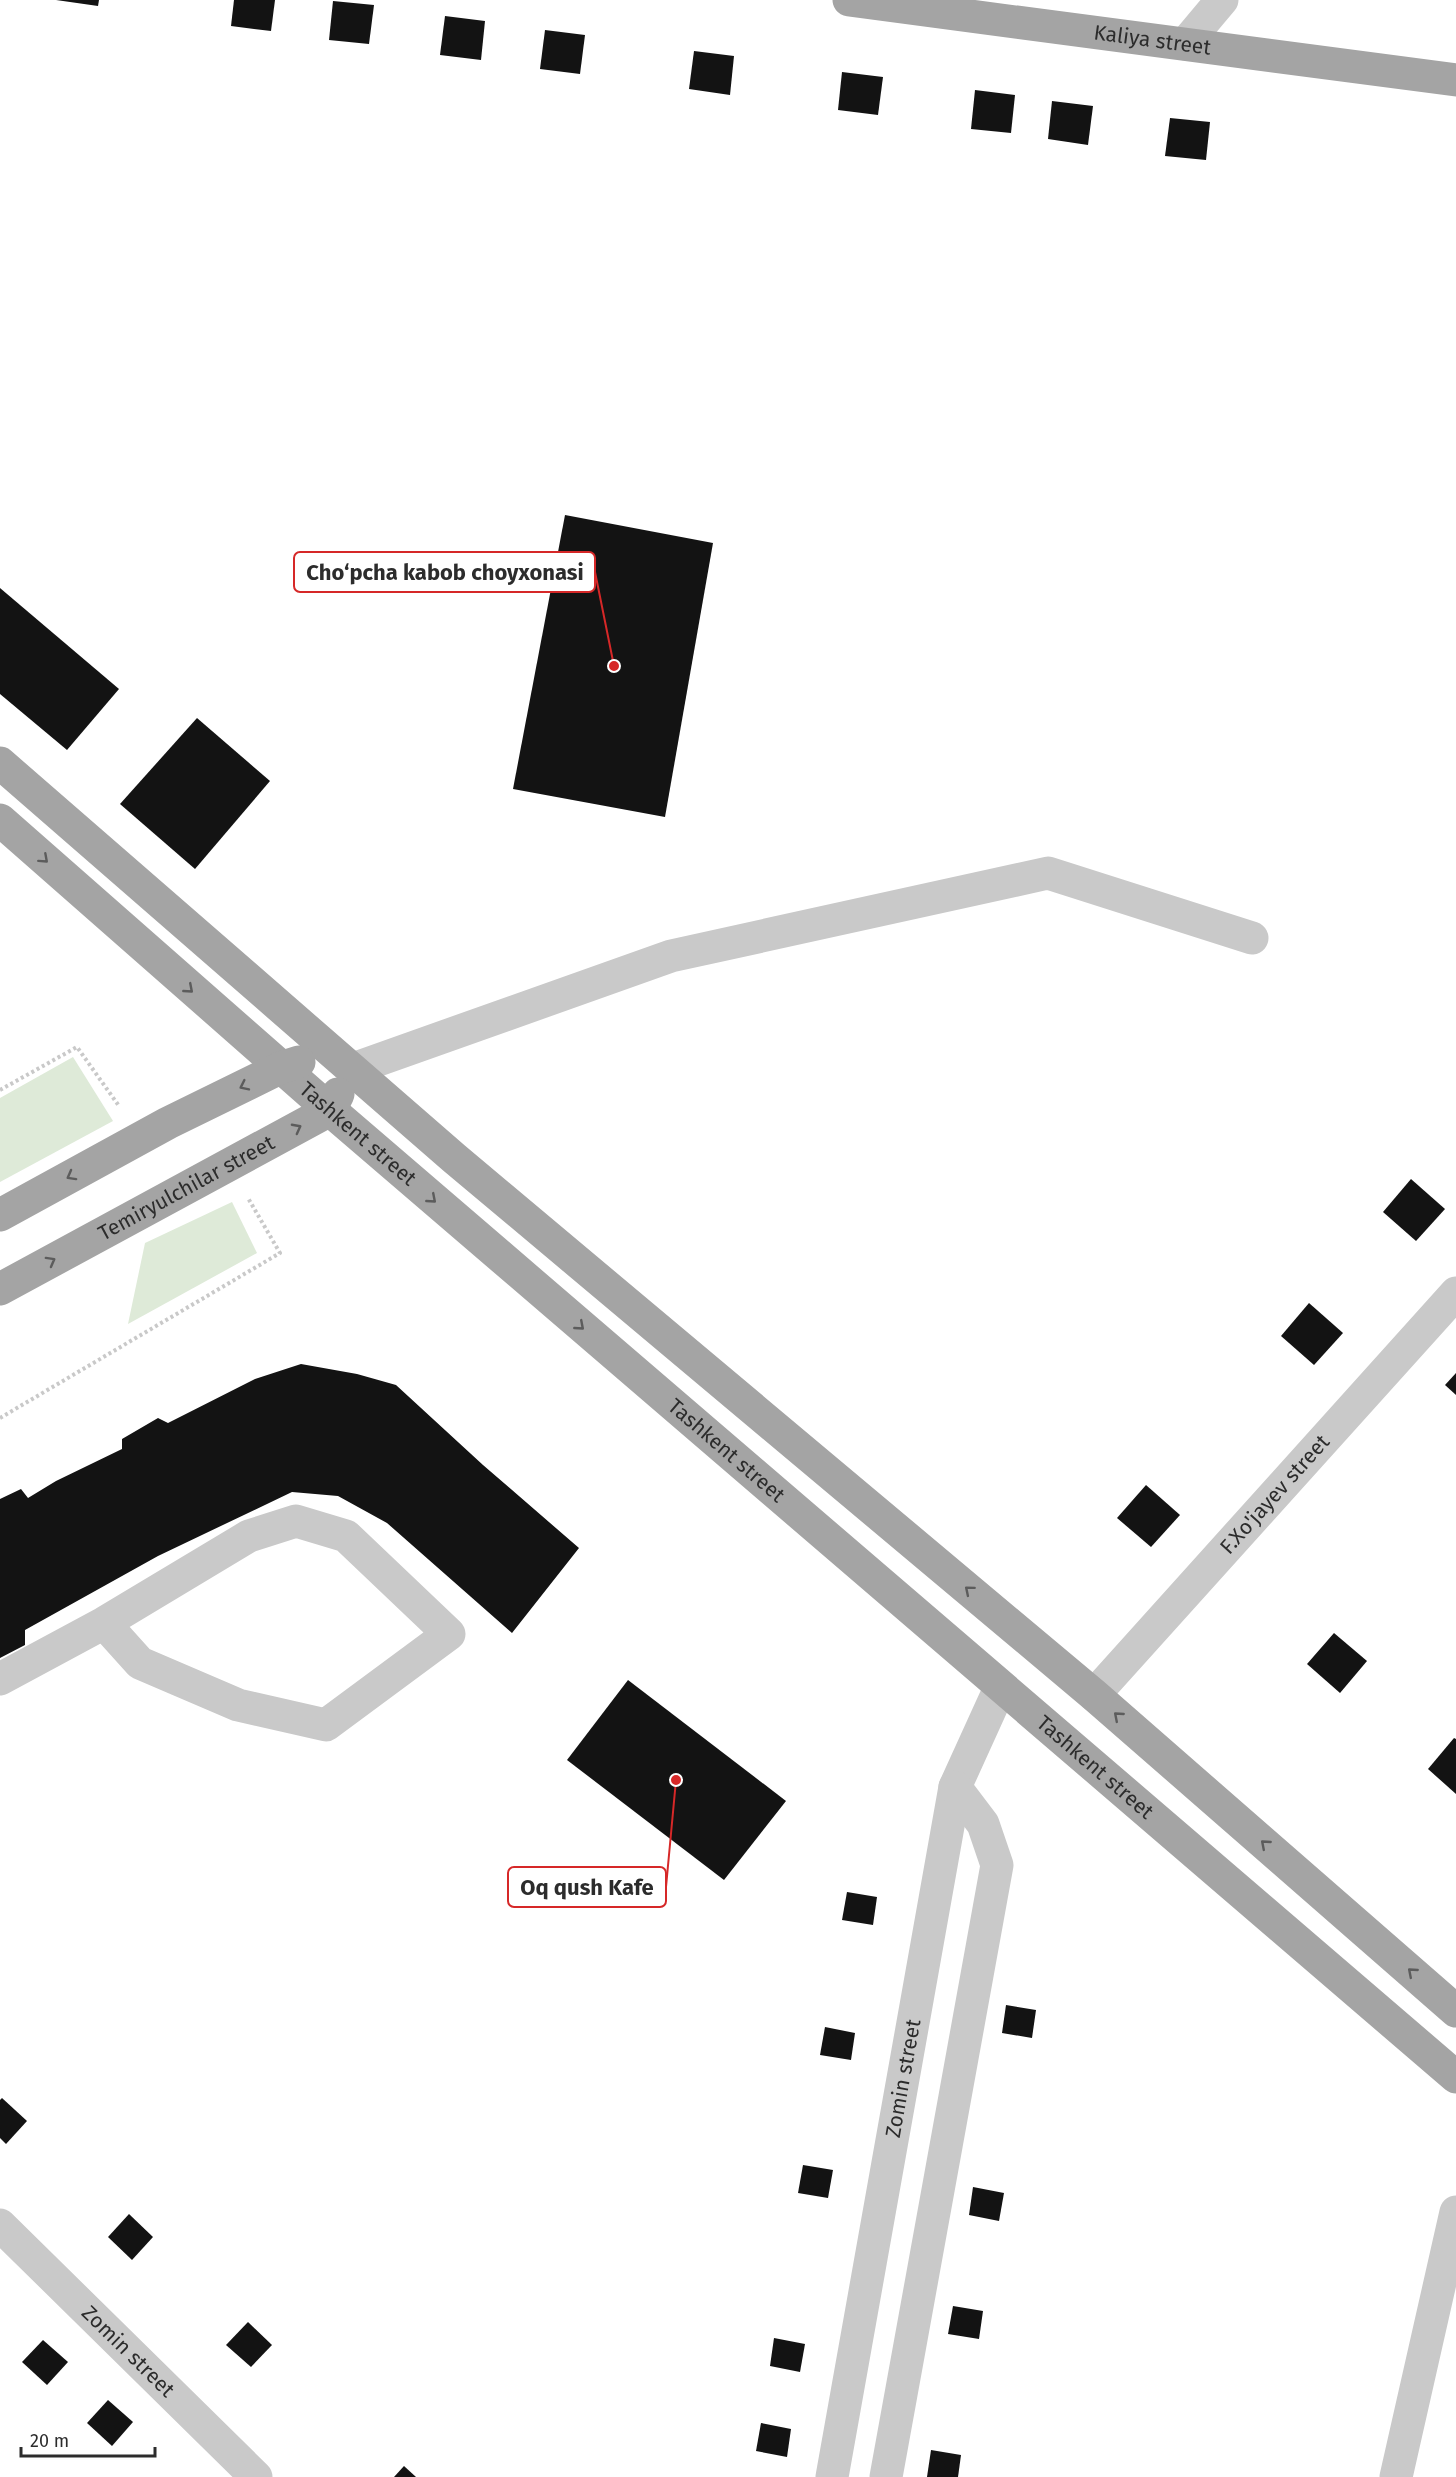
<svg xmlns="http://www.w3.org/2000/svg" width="1456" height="2477" viewBox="0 0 1456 2477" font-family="'Fira Sans',sans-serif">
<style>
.green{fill:#deead8}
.building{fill:#131313}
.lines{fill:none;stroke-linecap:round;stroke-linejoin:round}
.path{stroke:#c9c9c9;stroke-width:4;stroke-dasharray:3 3;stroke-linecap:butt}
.minor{stroke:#c9c9c9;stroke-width:33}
.major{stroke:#a4a4a4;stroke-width:33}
.oneway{stroke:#5c5c5c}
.labels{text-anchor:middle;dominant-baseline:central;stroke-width:6;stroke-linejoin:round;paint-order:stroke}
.street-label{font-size:21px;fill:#2c2c2c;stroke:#fff}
.leader{fill:none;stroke:#d62828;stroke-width:2}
.callout-dot{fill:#d62828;stroke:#fff;stroke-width:2}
.callout{fill:#fff;stroke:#d62828;stroke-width:2}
.callout-label{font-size:22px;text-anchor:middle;font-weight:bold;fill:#2c2c2c}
</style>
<rect width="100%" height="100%" fill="#fff"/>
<g class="green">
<polygon points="73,1057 113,1121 0,1182 0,1098"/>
<polygon points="232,1202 257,1253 128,1324 145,1243"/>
</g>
<g class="building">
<polygon points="56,0 99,0 98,6"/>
<polygon points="234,0 275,0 271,31 231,26"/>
<polygon points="333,1 374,5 369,44 329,40"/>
<polygon points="445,16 485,21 481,60 440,55"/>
<polygon points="545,30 585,35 580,74 540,69"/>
<polygon points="694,51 734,56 730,95 689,89"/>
<polygon points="842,72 883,77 878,115 838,110"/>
<polygon points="975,90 1015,95 1011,133 971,129"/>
<polygon points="1052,101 1093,106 1088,145 1048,139"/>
<polygon points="1170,118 1210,122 1206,160 1165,156"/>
<polygon points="565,515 713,543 665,817 513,789"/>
<polygon points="0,588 119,689 67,750 0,694"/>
<polygon points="197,718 270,781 195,869 120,804"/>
<polygon points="1411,1179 1445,1209 1416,1241 1383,1212"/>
<polygon points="1309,1303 1343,1333 1314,1365 1281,1336"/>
<polygon points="301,1364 357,1374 396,1385 483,1465 579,1548 512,1633 387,1523 338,1496 292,1492 158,1556 25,1630 25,1645 0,1658 0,1499 21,1489 28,1498 56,1481 122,1449 122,1439 158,1418 168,1423 255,1379"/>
<polygon points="1456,1373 1456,1395 1445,1385"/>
<polygon points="1146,1485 1180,1515 1151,1547 1117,1518"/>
<polygon points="1334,1633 1367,1661 1340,1693 1307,1664"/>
<polygon points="628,1680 786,1801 724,1880 567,1760"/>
<polygon points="1454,1738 1456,1739 1456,1794 1428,1769"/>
<polygon points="847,1892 877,1897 873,1925 842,1920"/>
<polygon points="1006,2005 1036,2010 1032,2038 1002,2033"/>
<polygon points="825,2027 855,2033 851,2060 820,2055"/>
<polygon points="2,2098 27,2121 6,2144 0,2138 0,2100"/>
<polygon points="803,2165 833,2170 828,2198 798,2193"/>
<polygon points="973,2187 1004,2193 999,2221 969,2215"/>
<polygon points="129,2214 153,2237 132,2260 108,2237"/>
<polygon points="953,2306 983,2311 979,2339 948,2334"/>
<polygon points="248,2322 272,2345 251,2367 226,2345"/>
<polygon points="774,2338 805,2344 800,2372 770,2366"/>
<polygon points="43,2340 68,2362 47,2385 22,2362"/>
<polygon points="108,2400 133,2422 112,2446 87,2423"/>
<polygon points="761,2423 791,2429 787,2457 756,2451"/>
<polygon points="931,2450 961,2455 958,2477 927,2477"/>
<polygon points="404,2466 416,2477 394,2477"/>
</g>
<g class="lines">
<g class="path">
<polyline points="0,1090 77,1047 119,1106"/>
<polyline points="0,1418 280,1253 248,1198"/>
</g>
<g class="minor">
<polyline points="1185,44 1222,0"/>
<polyline points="353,1069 671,956 1048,873 1252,938"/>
<polyline points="0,1679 104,1623 249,1536 296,1521 346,1536 449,1634 326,1725 238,1705 140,1663 104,1623"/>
<path id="s1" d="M1094 1695 1456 1293"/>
<path id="s2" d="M0 2225 256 2477"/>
<path id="s3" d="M832 2477 955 1787 1000 1688"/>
<polyline points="886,2477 997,1865 983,1824 955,1787"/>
<polyline points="1396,2477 1456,2212"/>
</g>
<g class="major">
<path id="s4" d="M849 0 1456 80"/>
<polyline points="0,763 454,1158 1094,1695 1456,2011"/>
<path id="s5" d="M0 820 330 1110 1456 2077"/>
<polyline points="0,1215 168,1123 280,1068 299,1062"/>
<path id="s6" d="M0 1289 330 1110 338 1094"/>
</g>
</g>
<defs><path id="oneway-chevron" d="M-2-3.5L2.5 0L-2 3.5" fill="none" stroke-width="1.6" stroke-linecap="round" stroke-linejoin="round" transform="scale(1.5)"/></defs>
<g class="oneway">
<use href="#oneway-chevron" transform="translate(44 859) rotate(42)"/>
<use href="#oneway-chevron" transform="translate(189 989) rotate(41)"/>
<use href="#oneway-chevron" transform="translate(244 1086) rotate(154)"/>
<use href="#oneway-chevron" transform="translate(297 1128) rotate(-28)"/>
<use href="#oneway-chevron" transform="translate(71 1176) rotate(151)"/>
<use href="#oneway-chevron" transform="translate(432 1199) rotate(41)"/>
<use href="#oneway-chevron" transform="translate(51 1261) rotate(-29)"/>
<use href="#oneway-chevron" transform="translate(580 1326) rotate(41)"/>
<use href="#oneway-chevron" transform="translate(969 1590) rotate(-140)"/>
<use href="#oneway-chevron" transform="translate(1118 1716) rotate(-139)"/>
<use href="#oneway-chevron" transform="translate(1265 1844) rotate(-139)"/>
<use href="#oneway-chevron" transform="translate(1412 1972) rotate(-139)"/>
</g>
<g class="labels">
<g class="street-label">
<text stroke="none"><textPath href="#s4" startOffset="306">Kaliya street</textPath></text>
<text stroke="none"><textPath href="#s5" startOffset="476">Tashkent street</textPath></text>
<text stroke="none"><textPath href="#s6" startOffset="212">Temiryulchilar street</textPath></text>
<text stroke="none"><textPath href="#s5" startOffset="962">Tashkent street</textPath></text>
<text stroke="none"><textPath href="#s1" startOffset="270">F.Хo'jayev street</textPath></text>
<text stroke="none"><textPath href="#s5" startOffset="1448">Tashkent street</textPath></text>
<text stroke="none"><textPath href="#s3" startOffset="405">Zomin street</textPath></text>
<text stroke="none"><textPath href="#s2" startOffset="180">Zomin street</textPath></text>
</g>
</g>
<path class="leader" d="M614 666L595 572M676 1780L666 1887"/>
<g class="callout-dot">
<circle cx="614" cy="666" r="6"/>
<circle cx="676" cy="1780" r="6"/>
</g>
<g class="callout">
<rect x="294" y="552" width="301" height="40" rx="6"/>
<rect x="508" y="1867" width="158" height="40" rx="6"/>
</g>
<g class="callout-label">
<text x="445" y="580">Cho‘pcha kabob choyxonasi</text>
<text x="587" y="1895">Oq qush Kafe</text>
</g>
<path d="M21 2447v9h134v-9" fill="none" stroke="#2c2c2c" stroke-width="3"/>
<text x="30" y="2447" font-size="18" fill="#2c2c2c" stroke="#ffffff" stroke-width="4.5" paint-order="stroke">20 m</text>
</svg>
